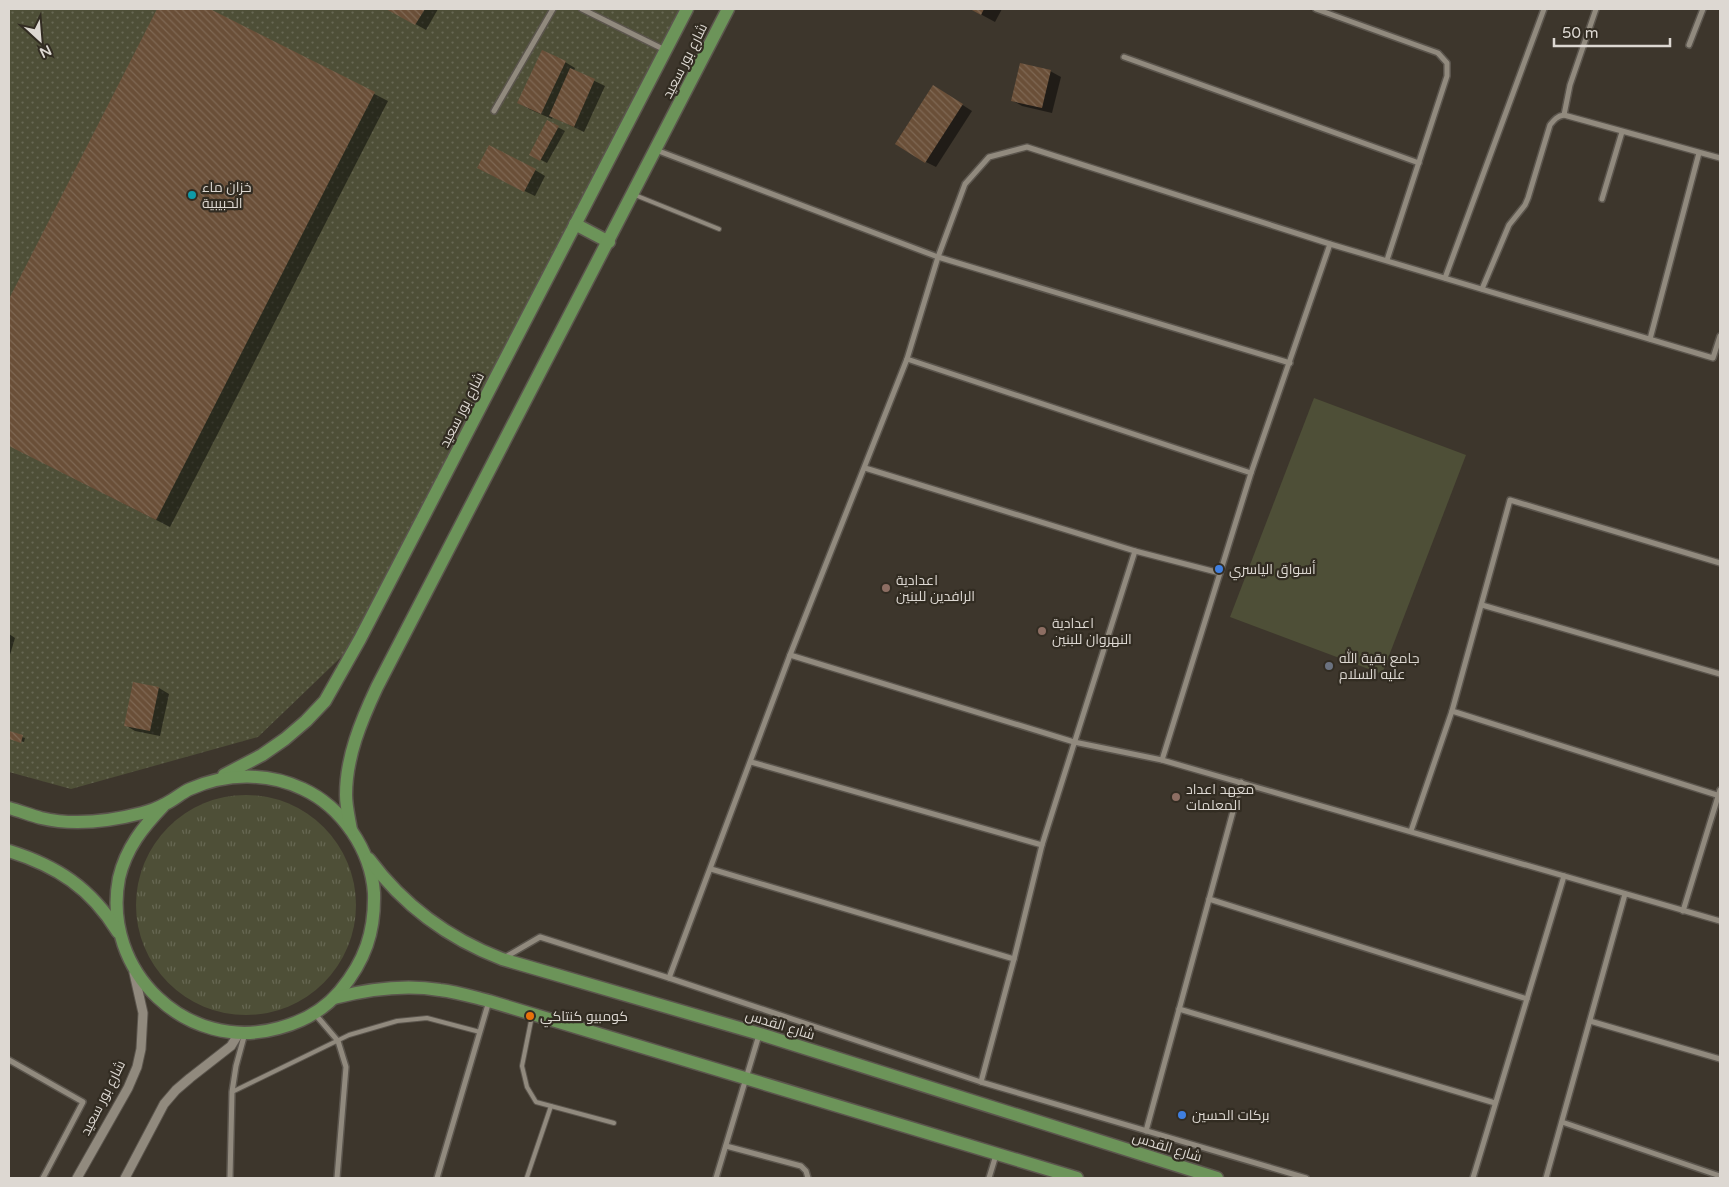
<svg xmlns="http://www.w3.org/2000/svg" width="1729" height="1187" viewBox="0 0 1729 1187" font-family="'Varela Round',Cairo,sans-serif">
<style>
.grass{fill:url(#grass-tufts)}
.park{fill:url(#park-dots)}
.pitch{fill:#4e4f37}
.shadow{fill:#0007}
.building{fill:url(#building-back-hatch)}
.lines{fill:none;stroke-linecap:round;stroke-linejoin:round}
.service-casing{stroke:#5b554d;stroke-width:6}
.minor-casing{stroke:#5b554d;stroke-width:8}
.tertiary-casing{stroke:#5b554d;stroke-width:11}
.primary-casing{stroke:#5b554d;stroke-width:15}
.service{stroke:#918a7e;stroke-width:4}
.minor{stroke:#918a7e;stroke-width:5}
.tertiary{stroke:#918a7e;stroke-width:9}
.primary{stroke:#6c9459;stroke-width:12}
.culture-dot{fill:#0f9aa8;stroke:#322c22;stroke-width:2}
.shop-dot{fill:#3f7fe0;stroke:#322c22;stroke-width:2}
.education-dot{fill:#8d6e63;stroke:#322c22;stroke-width:2}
.worship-dot{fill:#6b7280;stroke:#322c22;stroke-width:2}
.food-dot{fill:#e8710a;stroke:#322c22;stroke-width:2}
.labels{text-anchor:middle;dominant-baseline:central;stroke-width:4.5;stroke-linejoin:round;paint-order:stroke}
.street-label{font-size:14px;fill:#ddd8d2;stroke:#322c22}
.poi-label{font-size:14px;fill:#ddd8d2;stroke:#322c22;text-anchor:start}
</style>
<defs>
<pattern id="grass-tufts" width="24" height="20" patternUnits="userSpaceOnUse" patternTransform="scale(1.25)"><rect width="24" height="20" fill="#4e4f37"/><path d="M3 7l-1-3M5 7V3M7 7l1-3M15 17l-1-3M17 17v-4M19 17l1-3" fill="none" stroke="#676853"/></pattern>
<pattern id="park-dots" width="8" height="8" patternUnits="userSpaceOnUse" patternTransform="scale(1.25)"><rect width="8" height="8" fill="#4e4f37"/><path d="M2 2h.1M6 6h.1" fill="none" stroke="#676853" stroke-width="1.8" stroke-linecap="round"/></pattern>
<pattern id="building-back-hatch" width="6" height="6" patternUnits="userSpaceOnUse" patternTransform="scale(1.25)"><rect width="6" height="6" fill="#6a4f38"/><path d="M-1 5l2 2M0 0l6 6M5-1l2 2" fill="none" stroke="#7f6854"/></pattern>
</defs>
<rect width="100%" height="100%" fill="#3d362c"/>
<circle class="grass" cx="246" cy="905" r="110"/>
<polygon class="park" points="9,9 687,9 360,639 258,737 71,789 9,772"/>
<polygon class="pitch" points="1314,398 1466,455 1382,674 1230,617"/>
<g class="shadow">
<polygon points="158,9 208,9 388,101 170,527 9,445 9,302"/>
<polygon points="389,9 438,9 426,30"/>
<polygon points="971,9 1002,9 995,22"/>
<polygon points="565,62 575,68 574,71 605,86 584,132 553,117 552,119 529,109 519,103"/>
<polygon points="1050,71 1061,77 1052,113 1022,106 1012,100"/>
<polygon points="944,93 972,111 936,167 926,162"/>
<polygon points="548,122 565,131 547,163 530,154"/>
<polygon points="535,170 545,176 535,196 489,174"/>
<polygon points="9,634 15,638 9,658"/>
<polygon points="134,683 159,688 169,694 160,736 135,731 125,725"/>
<polygon points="9,733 25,738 24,742 9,738"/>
</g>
<g class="building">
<polygon points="157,9 210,9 375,92 156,520 9,446 9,299"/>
<polygon points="386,9 425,9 415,25"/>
<polygon points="970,9 984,9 981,15"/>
<polygon points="542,50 566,61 541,114 517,103"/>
<polygon points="1020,63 1051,70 1042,108 1011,101"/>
<polygon points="570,68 595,79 574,127 549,116"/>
<polygon points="933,85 963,104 925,163 895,144"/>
<polygon points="547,120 559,126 540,161 529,155"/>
<polygon points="489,145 536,169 524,192 477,168"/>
<polygon points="133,682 159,687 150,731 124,726"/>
<polygon points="9,731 23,735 21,743 9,739"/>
</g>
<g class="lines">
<defs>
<g id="service">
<polyline points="635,195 719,229"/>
<polyline points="532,1016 522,1066 527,1087 536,1102 614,1123"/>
<polyline points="232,1092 349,1035 397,1021 427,1018 480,1032"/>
<polyline points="527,1177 551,1106"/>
</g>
<g id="minor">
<polyline points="582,9 665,50"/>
<polyline points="1316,9 1438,53 1447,63 1447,76 1387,260"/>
<polyline points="1689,45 1703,9"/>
<polyline points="1124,57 1419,163"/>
<polyline points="494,111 553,9"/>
<polyline points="1564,115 1570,85 1596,9"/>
<polyline points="656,150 938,257 1290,363"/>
<polyline points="1602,199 1622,132"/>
<polyline points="1445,278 1544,9"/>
<path d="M1482 289 1509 225 1525 205 1528 198 1550 125C1554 120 1557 116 1564 115L1720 158"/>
<polyline points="1650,339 1699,153"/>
<polyline points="907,359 1251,473"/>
<polyline points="865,468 1135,551 1220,573"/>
<polyline points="1482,605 1720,674"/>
<polyline points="790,655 1074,742 1162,760 1720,921"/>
<polyline points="1452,711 1720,796"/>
<polyline points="1162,760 1251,473 1330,244"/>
<polyline points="751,762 1042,845"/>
<polyline points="1411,831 1452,711 1510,500 1720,563"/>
<polyline points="711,869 1014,959"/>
<polyline points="1209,899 1527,999"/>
<polyline points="1683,911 1720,790"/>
<polyline points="504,958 540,937 669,978 981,1082 1306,1178"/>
<polyline points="669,978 790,655 907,359 938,257 965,184 989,157 1027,147 1330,244 1713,358 1720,336"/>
<polyline points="1179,1009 1495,1103"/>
<polyline points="315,1014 338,1041 346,1067 337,1178"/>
<polyline points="1590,1021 1720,1059"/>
<polyline points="9,1060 83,1102 43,1178"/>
<polyline points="981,1082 1014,959 1042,845 1135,551"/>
<polyline points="1562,1122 1720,1176"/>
<polyline points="1146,1131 1241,782"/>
<polyline points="726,1146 801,1166 806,1171 808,1178"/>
<polyline points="230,1178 232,1092 236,1066 245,1033"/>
<polyline points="437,1178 489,1001"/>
<polyline points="716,1178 759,1035"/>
<polyline points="989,1178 996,1155"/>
<polyline points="1473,1178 1564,876"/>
<polyline points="1546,1178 1625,894"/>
</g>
<g id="tertiary">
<polyline points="77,1178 128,1088 137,1067 141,1049 143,1013 134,973"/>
<polyline points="125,1178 164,1104 176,1090 190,1078 231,1046 239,1033"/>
</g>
<g id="primary">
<polyline points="575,224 609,242"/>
<polyline points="224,775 262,755 285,739 306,721 325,701 360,639 687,9"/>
<path d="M9 808C20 811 30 815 41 818 74 826 111 821 142 813 150 811 158 808 165 804 174 800 181 793 190 789 226 773 267 772 303 789 342 807 371 850 374 893 375 932 365 961 340 991 324 1010 302 1022 279 1028 187 1054 101 971 119 878 126 848 143 827 164 805"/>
<path d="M351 830C349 818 346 806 346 795 346 757 361 721 377 687L728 9"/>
<path d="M9 851C57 866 91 888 118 932"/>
<path d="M369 859C404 906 447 938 502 959L760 1034 1217 1178"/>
<path d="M334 998C369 989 404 984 440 990 457 992 473 997 489 1001L1077 1178"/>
</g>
</defs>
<use href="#service" class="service-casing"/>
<use href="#minor" class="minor-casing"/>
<use href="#tertiary" class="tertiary-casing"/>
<use href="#primary" class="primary-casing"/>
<use href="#service" class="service"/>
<use href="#minor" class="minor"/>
<use href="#tertiary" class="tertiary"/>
<use href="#primary" class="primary"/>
</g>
<circle class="culture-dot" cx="192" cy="195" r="5"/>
<g class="shop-dot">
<circle cx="1219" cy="569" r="5"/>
<circle cx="1182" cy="1115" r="5"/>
</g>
<g class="education-dot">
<circle cx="886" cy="588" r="5"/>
<circle cx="1042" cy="631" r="5"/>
<circle cx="1176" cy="797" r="5"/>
</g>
<circle class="worship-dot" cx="1329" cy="666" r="5"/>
<circle class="food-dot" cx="530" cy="1016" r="5"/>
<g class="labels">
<g class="street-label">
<text transform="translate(685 61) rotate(-63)">شارع بور سعيد</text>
<text transform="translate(462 410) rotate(-63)">شارع بور سعيد</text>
<text transform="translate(780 1025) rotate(17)">شارع القدس</text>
<text transform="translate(103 1098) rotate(-63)">شارع بور سعيد</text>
<text transform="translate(1167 1147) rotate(17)">شارع القدس</text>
</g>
<g class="poi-label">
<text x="202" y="187">خزان ماء<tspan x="202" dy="16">الحبيبية</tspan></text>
<text x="1229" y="569">أسواق الياسري</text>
<text x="896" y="580">اعدادية<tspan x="896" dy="16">الرافدين للبنين</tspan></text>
<text x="1052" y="623">اعدادية<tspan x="1052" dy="16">النهروان للبنين</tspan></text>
<text x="1339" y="658">جامع بقية الله<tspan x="1339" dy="16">عليه السلام</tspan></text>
<text x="1186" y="789">معهد اعداد<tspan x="1186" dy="16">المعلمات</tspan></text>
<text x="540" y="1016">كومبيو كنتاكي</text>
<text x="1192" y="1115">بركات الحسين</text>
</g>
</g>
<rect width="1729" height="1187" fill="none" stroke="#ddd8d2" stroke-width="20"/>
<g transform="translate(40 40) rotate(154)" stroke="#322c22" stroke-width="4" paint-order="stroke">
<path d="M0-4L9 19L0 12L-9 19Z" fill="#ddd8d2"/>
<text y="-8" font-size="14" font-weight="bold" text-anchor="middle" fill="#ddd8d2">N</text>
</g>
<path d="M1554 38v8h116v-8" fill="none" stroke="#ddd8d2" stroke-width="2.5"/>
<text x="1562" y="38" font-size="15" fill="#ddd8d2" stroke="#322c22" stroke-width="4" paint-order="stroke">50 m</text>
</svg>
